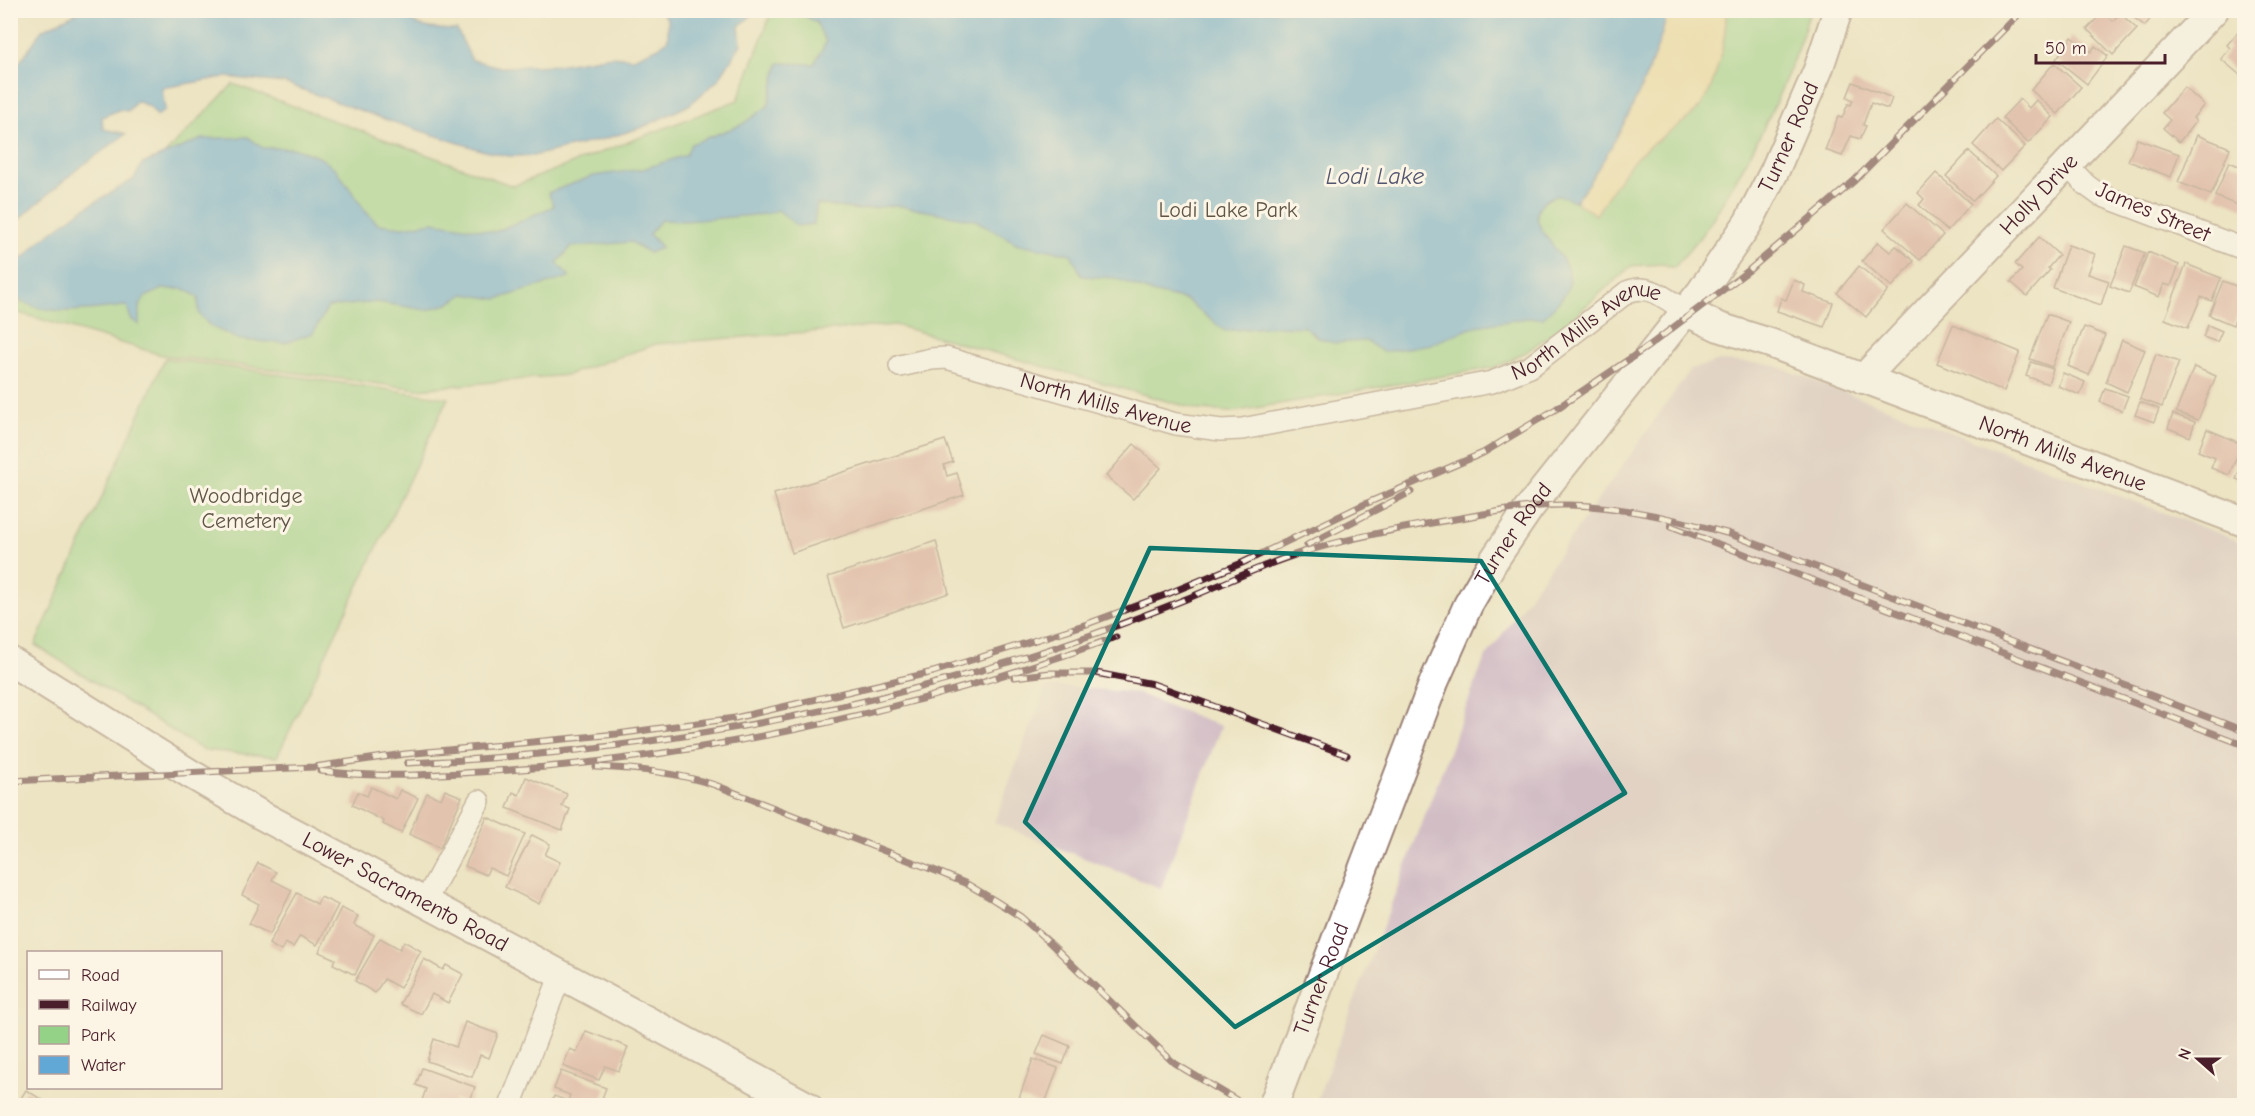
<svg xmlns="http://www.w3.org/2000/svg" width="2255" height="1116" viewBox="0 0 2255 1116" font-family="'Comic Neue',sans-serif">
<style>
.industrial{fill:#d2bdc5}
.green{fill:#94d288;stroke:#6f785a;stroke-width:1.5}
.sand{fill:#eeda9e;stroke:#9c7c64;stroke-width:1.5}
.water{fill:#61a8d7;stroke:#566481;stroke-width:1.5}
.building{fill:#d69b95}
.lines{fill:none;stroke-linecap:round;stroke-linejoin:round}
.street-casing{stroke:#9b8277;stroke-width:24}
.secondary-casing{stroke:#9b8277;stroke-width:32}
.street{stroke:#fff;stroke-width:21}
.secondary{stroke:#fff;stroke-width:28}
.rail-casing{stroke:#4a1f2b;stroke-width:7}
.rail{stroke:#fcf5e5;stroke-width:4.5;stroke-dasharray:14;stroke-linecap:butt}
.marked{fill:none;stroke:#0f766e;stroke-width:4.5;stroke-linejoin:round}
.labels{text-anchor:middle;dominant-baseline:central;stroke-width:6;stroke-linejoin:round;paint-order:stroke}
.street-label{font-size:22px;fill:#4a1f2b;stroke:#fcf5e5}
.park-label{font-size:22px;fill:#605547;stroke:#fcf5e5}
.water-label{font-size:24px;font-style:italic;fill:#535670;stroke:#fcf5e5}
</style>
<rect width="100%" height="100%" fill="#fcf5e5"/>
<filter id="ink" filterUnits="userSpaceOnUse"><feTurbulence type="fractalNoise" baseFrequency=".0167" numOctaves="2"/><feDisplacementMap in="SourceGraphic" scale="12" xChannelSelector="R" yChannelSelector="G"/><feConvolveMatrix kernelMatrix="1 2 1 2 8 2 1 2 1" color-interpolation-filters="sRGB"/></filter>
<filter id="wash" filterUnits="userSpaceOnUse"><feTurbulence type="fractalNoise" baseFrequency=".008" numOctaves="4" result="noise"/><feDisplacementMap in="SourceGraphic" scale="24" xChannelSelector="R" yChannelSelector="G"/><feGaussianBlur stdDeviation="1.35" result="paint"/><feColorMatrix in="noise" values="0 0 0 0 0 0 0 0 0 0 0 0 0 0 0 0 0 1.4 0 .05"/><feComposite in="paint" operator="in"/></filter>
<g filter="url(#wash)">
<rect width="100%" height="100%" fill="#ece4c3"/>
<g class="industrial">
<polygon points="1720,361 1771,364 2244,543 2244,1105 1315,1105 1484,660 1691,369"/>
<polygon points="1061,686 1136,693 1221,726 1161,888 994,823 1045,687"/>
</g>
<g class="green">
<path d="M772 11H1810C1788 84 1752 157 1711 221 1701 238 1686 253 1674 268L1663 264 1631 266 1569 321 1526 352 1497 367 1232 412 1199 410 895 325 656 344 567 375 418 389 162 355 12 311 233 84 513 186 738 100Z"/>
<polygon points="165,358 448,398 277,757 203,750 35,645"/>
</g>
<path class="sand" d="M1636 11H1726C1727 35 1715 93 1697 110 1681 127 1659 137 1642 152 1623 170 1610 193 1596 215L1566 195Z"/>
<g class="water">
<path d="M80 11H396C419 29 429 29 457 30L472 60 501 67 557 65 611 56 633 58 659 47 668 39V20L661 11H757L739 26 741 44 718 80 689 105 643 127 604 139 533 156H508L484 151 387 120 284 83 225 77 162 88 165 110 157 116 150 107 137 101 128 111 119 110 102 117 103 129 126 134 75 171 11 226V70L20 62 42 30Z"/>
<path d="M795 11H1668C1653 74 1614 150 1575 202 1567 197 1558 193 1548 199 1512 222 1577 254 1569 285 1566 297 1551 309 1543 318H1528L1476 326 1431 344 1383 352 1366 341 1334 343 1317 337 1305 327 1277 326 1225 331 1186 300 1147 291 1115 278 1082 276 1071 254 1018 244 975 220 895 205 859 210 817 204 814 224 797 226 778 210 766 214 685 221 661 220 649 234 662 248 649 253 631 242 571 247 557 263 570 277 497 299 464 294 448 304 426 310 377 302 328 307 313 333 285 343 240 340 210 326 199 314 198 297 185 289H163L145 297 139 307V325L131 319 127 306C86 309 46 320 11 295V256L24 258 40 241 80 211 134 179 142 164 202 139 248 137 263 148H293L319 157 336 169 366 212 378 224 403 227 433 222 495 232 554 206 548 193 593 176 643 169 686 155 691 144 741 125 768 106 779 63 814 64 826 42 816 22Z"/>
</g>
<g id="blocks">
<g class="building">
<polygon points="2124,10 2157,10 2145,26"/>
<polygon points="2103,12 2113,21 2120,13 2137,29 2113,55 2087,29"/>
<polygon points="2244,25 2244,70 2240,75 2221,59 2230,48 2227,45"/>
<polygon points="2072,37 2091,52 2095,46 2108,56 2087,84 2056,59"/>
<polygon points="2054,63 2081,87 2058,114 2031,90"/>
<polygon points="1853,82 1892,98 1888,109 1871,103 1863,125 1866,126 1860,139 1851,136 1842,156 1825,150 1838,117 1842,118 1848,104 1851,105 1853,100 1847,97"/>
<polygon points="2184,87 2204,105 2193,118 2196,121 2179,142 2163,128 2170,120 2162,113"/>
<polygon points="2020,99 2029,108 2036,100 2053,117 2028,143 2002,118"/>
<polygon points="1996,119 2025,146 2001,171 1973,145"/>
<polygon points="2197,135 2230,148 2211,195 2178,182"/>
<polygon points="2137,139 2179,154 2171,177 2128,161"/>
<polygon points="1969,151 1996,176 1973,201 1946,176"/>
<polygon points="2229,162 2244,168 2244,208 2215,196"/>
<polygon points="1936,173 1971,204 1947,231 1919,205 1924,199 1918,193"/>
<polygon points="1907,203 1943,235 1920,260 1884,229"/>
<polygon points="2039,237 2059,255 2048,268 2050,270 2027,296 2011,282 2022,270 2015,264"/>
<polygon points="1878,242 1890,252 1896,246 1914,261 1892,287 1862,261"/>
<polygon points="2068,245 2095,254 2088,274 2109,281 2101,305 2053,288"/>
<polygon points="2126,246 2145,253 2129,293 2110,286"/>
<polygon points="2148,252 2179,265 2171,286 2164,284 2159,297 2134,287"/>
<polygon points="2186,264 2221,278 2212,301 2201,297 2188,328 2165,319"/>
<polygon points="1859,266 1888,290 1866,317 1837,293"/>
<polygon points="1794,280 1805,285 1803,292 1833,303 1824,327 1777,311 1781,298 1786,300"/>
<polygon points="2223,281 2244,289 2244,314 2239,311 2233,325 2209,315"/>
<polygon points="2047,314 2069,322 2052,367 2030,359"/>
<polygon points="1953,325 2020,352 2004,391 1937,363"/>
<polygon points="2208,325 2222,331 2217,342 2203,337"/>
<polygon points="2084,327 2105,335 2089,375 2068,366"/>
<polygon points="2122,340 2145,350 2127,392 2106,382"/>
<polygon points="2156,354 2179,362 2162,407 2140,399"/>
<polygon points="2031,362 2053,369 2048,384 2026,376"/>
<polygon points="2194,367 2216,376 2198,420 2176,412"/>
<polygon points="2063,373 2085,382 2080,395 2058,386"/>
<polygon points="2105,388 2128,396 2122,411 2100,402"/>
<polygon points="2140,402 2159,409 2154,422 2135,415"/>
<polygon points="2173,414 2195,422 2190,437 2168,428"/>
<polygon points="2207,429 2242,444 2229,475 2211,468 2215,458 2198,451"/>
<polygon points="945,440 953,462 944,465 947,476 957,473 964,495 792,553 774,494"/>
<polygon points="1134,444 1161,468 1133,499 1106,476"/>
<polygon points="2244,459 2244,482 2236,479"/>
<polygon points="936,541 949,593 844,628 828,577"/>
<polygon points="526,777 567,794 562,806 570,809 562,830 507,808 513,792 519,795"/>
<polygon points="371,787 396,799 400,790 418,798 401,833 383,824 384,821 352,805 358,792 367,796"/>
<polygon points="445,790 462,797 440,848 409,834 427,793 441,799"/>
<polygon points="487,817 525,834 506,876 489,868 486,875 465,866"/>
<polygon points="532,835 550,844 545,855 560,862 539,904 505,887"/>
<polygon points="258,863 276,872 272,880 292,890 270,934 249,924 259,904 242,895"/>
<polygon points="297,893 317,904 321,897 338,905 317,945 300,936 293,947 285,943 281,951 269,944"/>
<polygon points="341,908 358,916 354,925 374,935 355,975 333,964 335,959 319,952"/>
<polygon points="380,938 400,949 404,941 421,951 400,988 384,979 375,993 355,981"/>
<polygon points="424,959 443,970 446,965 463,974 448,1003 432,994 421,1014 400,1004"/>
<polygon points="465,1022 498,1034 489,1058 480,1055 472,1077 427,1061 434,1039 456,1047"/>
<polygon points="586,1031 628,1047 619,1071 605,1066 599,1080 563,1066 570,1049 577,1052"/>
<polygon points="1044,1035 1070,1046 1063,1064 1036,1054"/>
<polygon points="1033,1059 1058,1068 1044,1106 1019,1098"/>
<polygon points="422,1068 475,1087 469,1104 455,1099 452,1106 420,1106 426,1089 416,1085"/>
<polygon points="561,1071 606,1088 599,1106 551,1106 554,1096 568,1101 570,1095 554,1089"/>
<polygon points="26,1090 46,1102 44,1106 16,1106"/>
</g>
</g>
</g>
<g filter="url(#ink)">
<use href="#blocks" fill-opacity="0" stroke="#9b8277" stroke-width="1.5"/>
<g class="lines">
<defs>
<g id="street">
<polyline points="2067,165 2086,185 2100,195 2244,249"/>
<path id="s1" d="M900 366 931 359 946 358 1176 424 1221 430 1242 429 1492 382 1530 367 1627 292C1650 282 1667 300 1685 311"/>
<polyline points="425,902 479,801"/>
<polyline points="510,1106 561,974"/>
</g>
<g id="secondary">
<path id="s2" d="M1685 311 1719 327 1770 343 2244 522"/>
<path id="s3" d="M1863 379 2214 10"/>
<path id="s4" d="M10 661 189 773 261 815 807 1106"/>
<path id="s5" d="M1273 1106 1434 682 1468 605 1494 560 1530 507 1701 292 1748 223 1775 170 1818 70 1838 10"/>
</g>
</defs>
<use href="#street" class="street-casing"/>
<use href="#secondary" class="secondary-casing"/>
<use href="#street" class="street"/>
<use href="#secondary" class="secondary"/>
<defs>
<g id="rail">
<polyline points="1671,526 2244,745"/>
<polyline points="1307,545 1411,492"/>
<polyline points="1014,677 1050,673 1096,673 1153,684 1347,755"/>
<path d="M407 763C617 754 818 721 1019 659 1075 642 1131 621 1186 599 1228 582 1270 561 1314 549 1361 535 1412 526 1461 518 1496 512 1533 504 1569 505 1624 506 1678 520 1730 534L2244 731"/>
<path d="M596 767C639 769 674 772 715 785L936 871 967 884 994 900 1021 917 1049 942 1174 1063 1238 1101"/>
<path d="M320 771C383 779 447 774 510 770 716 755 923 708 1116 637"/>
<polyline points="10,781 314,767 405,754 617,734 735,718 933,672 1087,624 1165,595 1242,563 1365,504 1483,453 1556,409 1650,345 1748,271 1854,181 2023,10"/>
</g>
</defs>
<use href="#rail" class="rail-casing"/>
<use href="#rail" class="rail"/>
</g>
</g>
<path d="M0 0H2255V1116H0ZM1150 548 1481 561 1625 793 1235 1027 1025 822Z" fill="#ece4c3" fill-opacity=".55" fill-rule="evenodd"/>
<path class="marked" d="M1150 548 1481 561 1625 793 1235 1027 1025 822Z"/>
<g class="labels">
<g class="street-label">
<text stroke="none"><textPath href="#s5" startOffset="1107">Turner Road</textPath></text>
<text stroke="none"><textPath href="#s3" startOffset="255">Holly Drive</textPath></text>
<text transform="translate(2153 212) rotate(23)">James Street</text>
<text stroke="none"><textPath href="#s1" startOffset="717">North Mills Avenue</textPath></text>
<text stroke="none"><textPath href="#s1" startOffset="213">North Mills Avenue</textPath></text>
<text stroke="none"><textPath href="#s2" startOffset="404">North Mills Avenue</textPath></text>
<text stroke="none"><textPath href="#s5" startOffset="622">Turner Road</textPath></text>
<text stroke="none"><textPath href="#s4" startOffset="458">Lower Sacramento Road</textPath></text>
<text stroke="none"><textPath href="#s5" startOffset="136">Turner Road</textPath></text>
</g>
<g class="park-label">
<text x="1228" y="210">Lodi Lake Park</text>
<text x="246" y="496">Woodbridge<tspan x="246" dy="25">Cemetery</tspan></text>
</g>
<g class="water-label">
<text x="1375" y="176">Lodi Lake</text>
</g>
</g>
<rect width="2255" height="1116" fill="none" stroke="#fcf5e5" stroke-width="36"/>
<rect x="27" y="951" width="195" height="138" fill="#fcf5e5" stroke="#b59f9b" stroke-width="1.5"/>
<rect x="39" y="970" width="30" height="9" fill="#ffffff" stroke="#b59f9b" stroke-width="1.5"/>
<text x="81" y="981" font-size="18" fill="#4a1f2b">Road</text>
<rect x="39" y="1000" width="30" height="9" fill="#4a1f2b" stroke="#b59f9b" stroke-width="1.5"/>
<text x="81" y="1011" font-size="18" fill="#4a1f2b">Railway</text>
<rect x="39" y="1026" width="30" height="18" fill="#94d288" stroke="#b59f9b" stroke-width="1.5"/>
<text x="81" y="1041" font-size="18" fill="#4a1f2b">Park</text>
<rect x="39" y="1056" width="30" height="18" fill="#61a8d7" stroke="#b59f9b" stroke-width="1.5"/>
<text x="81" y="1071" font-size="18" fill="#4a1f2b">Water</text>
<g transform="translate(2198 1059) rotate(291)" stroke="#fcf5e5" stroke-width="4.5" paint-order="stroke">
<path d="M0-4.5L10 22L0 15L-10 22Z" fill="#4a1f2b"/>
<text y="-9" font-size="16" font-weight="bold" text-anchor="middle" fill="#4a1f2b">N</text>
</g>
<path d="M2036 54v9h129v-9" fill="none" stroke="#4a1f2b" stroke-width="3"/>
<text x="2045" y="54" font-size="18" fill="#4a1f2b" stroke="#fcf5e5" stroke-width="4.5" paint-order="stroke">50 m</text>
</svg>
